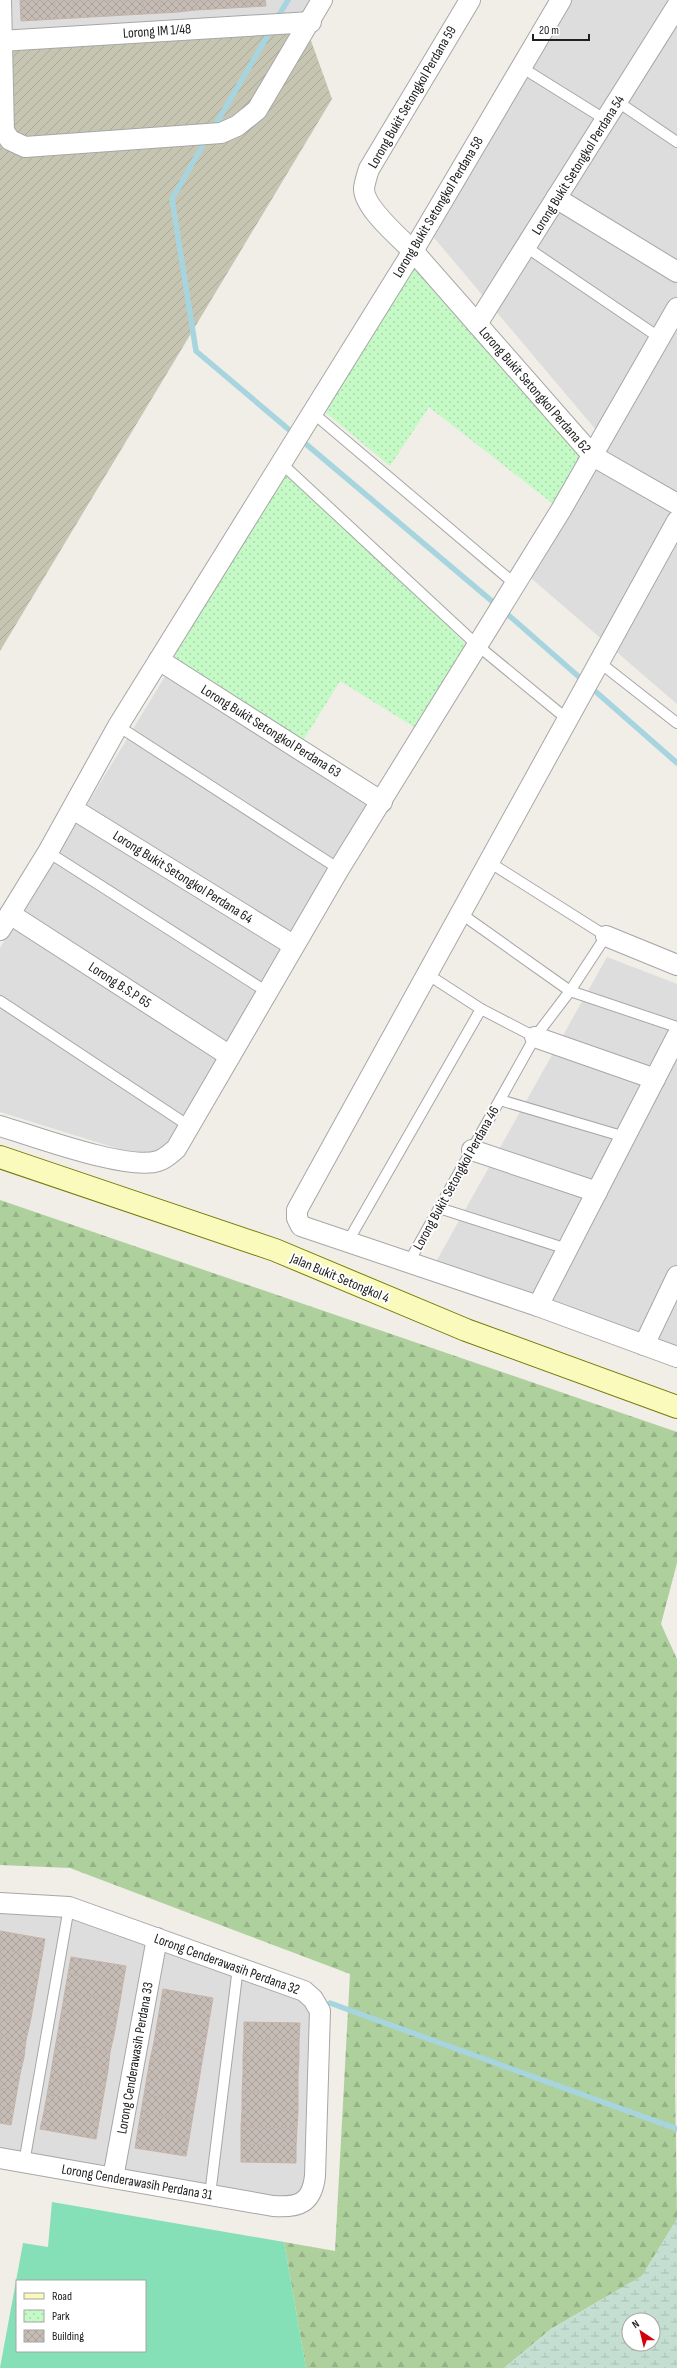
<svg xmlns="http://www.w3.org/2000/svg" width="677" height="2368" viewBox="0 0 677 2368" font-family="'Sofia Sans Condensed',sans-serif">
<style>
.residential{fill:#dedddd}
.construction{fill:url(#construction-furrows)}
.forest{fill:url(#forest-firs)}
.wetland{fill:url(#wetland-marsh);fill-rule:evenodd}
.park{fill:url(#park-dots)}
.pitch{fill:#85e0b7;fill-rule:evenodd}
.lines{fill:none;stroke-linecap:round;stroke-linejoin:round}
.stream{stroke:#a7d5df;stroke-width:5.5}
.building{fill:url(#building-cross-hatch);stroke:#c3b3a9}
.lane-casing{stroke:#a7a7a7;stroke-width:12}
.street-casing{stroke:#a7a7a7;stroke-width:22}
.secondary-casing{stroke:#757b04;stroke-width:24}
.lane{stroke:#fff;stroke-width:10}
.street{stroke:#fff;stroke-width:20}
.secondary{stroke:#fafabc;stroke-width:22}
.labels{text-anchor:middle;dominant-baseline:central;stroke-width:4;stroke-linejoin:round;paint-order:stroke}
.street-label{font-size:14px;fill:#202020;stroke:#fff}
</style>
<defs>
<pattern id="construction-furrows" width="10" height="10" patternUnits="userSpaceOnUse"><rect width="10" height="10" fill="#c6c5b2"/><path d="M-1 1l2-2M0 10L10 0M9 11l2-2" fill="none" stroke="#aaa999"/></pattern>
<pattern id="forest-firs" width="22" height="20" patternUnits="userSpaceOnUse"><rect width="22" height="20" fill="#aed09c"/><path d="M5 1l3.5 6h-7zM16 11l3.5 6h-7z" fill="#95b286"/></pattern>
<pattern id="wetland-marsh" width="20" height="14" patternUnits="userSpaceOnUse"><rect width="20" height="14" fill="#c4dfd1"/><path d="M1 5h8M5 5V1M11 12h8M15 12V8" fill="none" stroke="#a8bfb3"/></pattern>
<pattern id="park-dots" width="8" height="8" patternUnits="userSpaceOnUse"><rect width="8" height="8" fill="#c5fac6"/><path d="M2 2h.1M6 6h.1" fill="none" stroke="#a9d6aa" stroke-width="1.8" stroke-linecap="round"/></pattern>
<pattern id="building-cross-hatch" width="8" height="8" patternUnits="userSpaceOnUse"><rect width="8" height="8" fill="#c6bcb6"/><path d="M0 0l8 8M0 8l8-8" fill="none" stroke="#aaa19c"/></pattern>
</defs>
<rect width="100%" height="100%" fill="#f1ede7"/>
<g class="residential">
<polygon points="0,0 317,0 303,23 0,39"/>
<polygon points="564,0 677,0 677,704 517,566 596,430 425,227"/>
<polygon points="167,673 374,803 165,1153 148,1158 0,1112 0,948"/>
<polygon points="607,957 677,984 677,1363 428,1276"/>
<polygon points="0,1911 67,1915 302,1999 312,2007 309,2202 0,2167"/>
</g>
<polygon class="construction" points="305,24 332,99 0,651 0,43"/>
<polygon class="forest" points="0,1200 677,1432 677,1563 661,1624 677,1659 675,2083 677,2219 642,2276 551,2329 504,2368 306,2368 284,2242 335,2251 350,1974 70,1868 0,1865"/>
<path class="wetland" d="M677 2219V2368H504L551 2329 642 2276ZM629 2320H653V2344H629Z"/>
<g class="park">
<polygon points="413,251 593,456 561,510 429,407 390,466 325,412"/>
<polygon points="280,462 467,645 419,730 340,681 298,749 159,660"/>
</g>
<path class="pitch" d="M52 2202 284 2242 306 2368H0L23 2243 48 2247ZM17 2281H145V2351H17Z"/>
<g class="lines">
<g class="stream">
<polyline points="276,20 288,0"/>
<polyline points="213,129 271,30"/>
<polyline points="207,138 172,199 196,351 513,619 677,763"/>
<polyline points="330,2003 677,2129"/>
</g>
</g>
<g class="building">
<polygon points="20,0 38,0 39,20 21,21"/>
<polygon points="38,0 55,0 56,19 39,20"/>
<polygon points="55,0 73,0 74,18 56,19"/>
<polygon points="73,0 90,0 91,17 74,18"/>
<polygon points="90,0 108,0 109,16 91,17"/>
<polygon points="108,0 125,0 126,15 109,16"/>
<polygon points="125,0 143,0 144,14 126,15"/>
<polygon points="143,0 160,0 161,13 144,14"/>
<polygon points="160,0 178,0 178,12 161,13"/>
<polygon points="178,0 195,0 196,10 178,12"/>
<polygon points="195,0 213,0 214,9 196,10"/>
<polygon points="213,0 230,0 231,8 214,9"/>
<polygon points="230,0 248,0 248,7 231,8"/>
<polygon points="248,0 265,0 266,6 248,7"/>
<polygon points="0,1931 45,1939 42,1956 0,1949"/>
<polygon points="0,1949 42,1956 39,1973 0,1966"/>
<polygon points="71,1957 126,1966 123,1983 68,1974"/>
<polygon points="0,1966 39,1973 36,1990 0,1983"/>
<polygon points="68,1974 123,1983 120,2001 65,1991"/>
<polygon points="0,1983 36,1990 33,2007 0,2001"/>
<polygon points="163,1989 213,1998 210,2015 160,2007"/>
<polygon points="65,1991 120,2001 117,2018 62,2009"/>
<polygon points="0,2001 33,2007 30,2023 0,2018"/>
<polygon points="160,2007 210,2015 207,2033 157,2024"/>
<polygon points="62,2009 117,2018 114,2035 59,2026"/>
<polygon points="0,2018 30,2023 26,2040 0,2036"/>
<polygon points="244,2022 300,2023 299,2041 244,2039"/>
<polygon points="157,2024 207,2033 204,2050 154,2042"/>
<polygon points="59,2026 114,2035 110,2052 56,2043"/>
<polygon points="0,2036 26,2040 24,2057 0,2053"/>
<polygon points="244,2039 299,2041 299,2058 243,2057"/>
<polygon points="154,2042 204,2050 201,2068 150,2060"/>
<polygon points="56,2043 110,2052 108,2070 53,2060"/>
<polygon points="0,2053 24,2057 20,2074 0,2071"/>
<polygon points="243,2057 299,2058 298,2075 243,2074"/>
<polygon points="53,2060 108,2070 105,2087 50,2078"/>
<polygon points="150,2060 201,2068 198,2086 147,2077"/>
<polygon points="0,2071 20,2074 17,2091 0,2088"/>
<polygon points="243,2074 298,2075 298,2093 242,2092"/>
<polygon points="147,2077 198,2086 195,2103 144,2095"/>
<polygon points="50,2078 105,2087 102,2104 47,2095"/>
<polygon points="0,2088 17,2091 14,2108 0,2106"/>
<polygon points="242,2092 298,2093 298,2111 242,2110"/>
<polygon points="47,2095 102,2104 99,2121 44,2112"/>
<polygon points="144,2095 195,2103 192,2121 141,2112"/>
<polygon points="0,2106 14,2108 11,2125 0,2123"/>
<polygon points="242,2110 298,2111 297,2128 241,2127"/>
<polygon points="44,2112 99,2121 96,2139 40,2129"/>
<polygon points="141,2112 192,2121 189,2139 138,2130"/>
<polygon points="241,2127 297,2128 296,2146 241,2144"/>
<polygon points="138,2130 189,2139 186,2156 135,2148"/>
<polygon points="241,2144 296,2146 296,2163 241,2162"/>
</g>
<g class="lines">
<defs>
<g id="lane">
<polyline points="521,67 606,120"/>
<polyline points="618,102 677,142"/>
<polyline points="526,247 660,338"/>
<polyline points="313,413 515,584"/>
<polyline points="280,462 477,645 567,719"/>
<polyline points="599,662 677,723"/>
<polyline points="118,726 339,869"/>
<polyline points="48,852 267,992"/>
<polyline points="460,913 570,991 677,1027"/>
<polyline points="427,974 481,1009 535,1037"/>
<polyline points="0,1001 189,1126"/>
<polyline points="500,1100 625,1137"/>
<polyline points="439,1208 567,1249"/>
<polyline points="347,1243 481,1009"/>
<polyline points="409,1262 535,1037 570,991 606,936 489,862"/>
<polyline points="24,2163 69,1907"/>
<polyline points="210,2195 238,1967"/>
</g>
<g id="street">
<polyline points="1,0 4,131 10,140 25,147 221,133 237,126 257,110 322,0"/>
<path d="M470 0 369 169C367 175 365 182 364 188 363 207 400 238 413 251L593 456 677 504"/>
<polyline points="0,41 311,22"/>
<polyline points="556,198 677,272"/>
<polyline points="477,324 677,6"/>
<polyline points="677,521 297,1210 297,1218 301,1226 538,1306 677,1357"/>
<polyline points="159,660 382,802"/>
<polyline points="73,809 293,945"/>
<polyline points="10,914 230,1056"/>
<polyline points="0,930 48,852 118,726 413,251 561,0"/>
<polyline points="606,936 677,965"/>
<polyline points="535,1037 655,1079"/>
<path d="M0 1126C34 1136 128 1171 158 1161 165 1159 171 1153 176 1149L339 869 561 510 677 308"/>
<polyline points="472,1150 597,1192"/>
<polyline points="538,1306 677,1036"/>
<polyline points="644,1345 677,1276"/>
<path d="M0 1903 69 1907 304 1991 313 1999 320 2011 315 2176C312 2203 299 2208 273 2206L0 2158"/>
<polyline points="113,2178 157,1938"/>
</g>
<polyline id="secondary" points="0,1157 275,1250 466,1330 677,1407"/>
</defs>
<use href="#lane" class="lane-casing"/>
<use href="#street" class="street-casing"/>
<use href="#secondary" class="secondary-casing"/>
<use href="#lane" class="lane"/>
<use href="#street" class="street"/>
<use href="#secondary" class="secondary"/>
</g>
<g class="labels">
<g class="street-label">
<text transform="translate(157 31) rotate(-4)">Lorong IM 1/48</text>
<text transform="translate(412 97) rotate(-60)">Lorong Bukit Setongkol Perdana 59</text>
<text transform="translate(578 165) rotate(-58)">Lorong Bukit Setongkol Perdana 54</text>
<text transform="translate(438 207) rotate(-59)">Lorong Bukit Setongkol Perdana 58</text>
<text transform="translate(535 390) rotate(49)">Lorong Bukit Setongkol Perdana 62</text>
<text transform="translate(271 731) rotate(32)">Lorong Bukit Setongkol Perdana 63</text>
<text transform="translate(183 877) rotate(32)">Lorong Bukit Setongkol Perdana 64</text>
<text transform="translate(120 985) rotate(33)">Lorong B.S.P 65</text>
<text transform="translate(456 1178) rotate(-61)">Lorong Bukit Setongkol Perdana 46</text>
<text transform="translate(340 1278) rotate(23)">Jalan Bukit Setongkol 4</text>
<text transform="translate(227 1964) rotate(20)">Lorong Cenderawasih Perdana 32</text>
<text transform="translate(135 2058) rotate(-80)">Lorong Cenderawasih Perdana 33</text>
<text transform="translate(137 2182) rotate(10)">Lorong Cenderawasih Perdana 31</text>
</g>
</g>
<rect x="16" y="2280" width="130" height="72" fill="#ffffff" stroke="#a6a6a6"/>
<rect x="24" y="2293" width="20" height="6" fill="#fafabc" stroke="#a6a6a6"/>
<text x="52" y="2300" font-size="12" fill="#202020">Road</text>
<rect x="24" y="2310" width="20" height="12" fill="url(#park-dots)" stroke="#a6a6a6"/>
<text x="52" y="2320" font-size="12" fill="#202020">Park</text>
<rect x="24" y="2330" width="20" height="12" fill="url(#building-cross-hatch)" stroke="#a6a6a6"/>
<text x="52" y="2340" font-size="12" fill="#202020">Building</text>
<g transform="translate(641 2332) rotate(325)"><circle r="19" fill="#ffffff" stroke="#a6a6a6"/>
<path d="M0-3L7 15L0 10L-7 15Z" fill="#d1000c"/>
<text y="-6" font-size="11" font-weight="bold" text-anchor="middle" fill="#202020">N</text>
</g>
<path d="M533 34v6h56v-6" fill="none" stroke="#202020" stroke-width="2"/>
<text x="539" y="34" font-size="12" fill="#202020" stroke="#ffffff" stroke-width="3" paint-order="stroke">20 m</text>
</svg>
